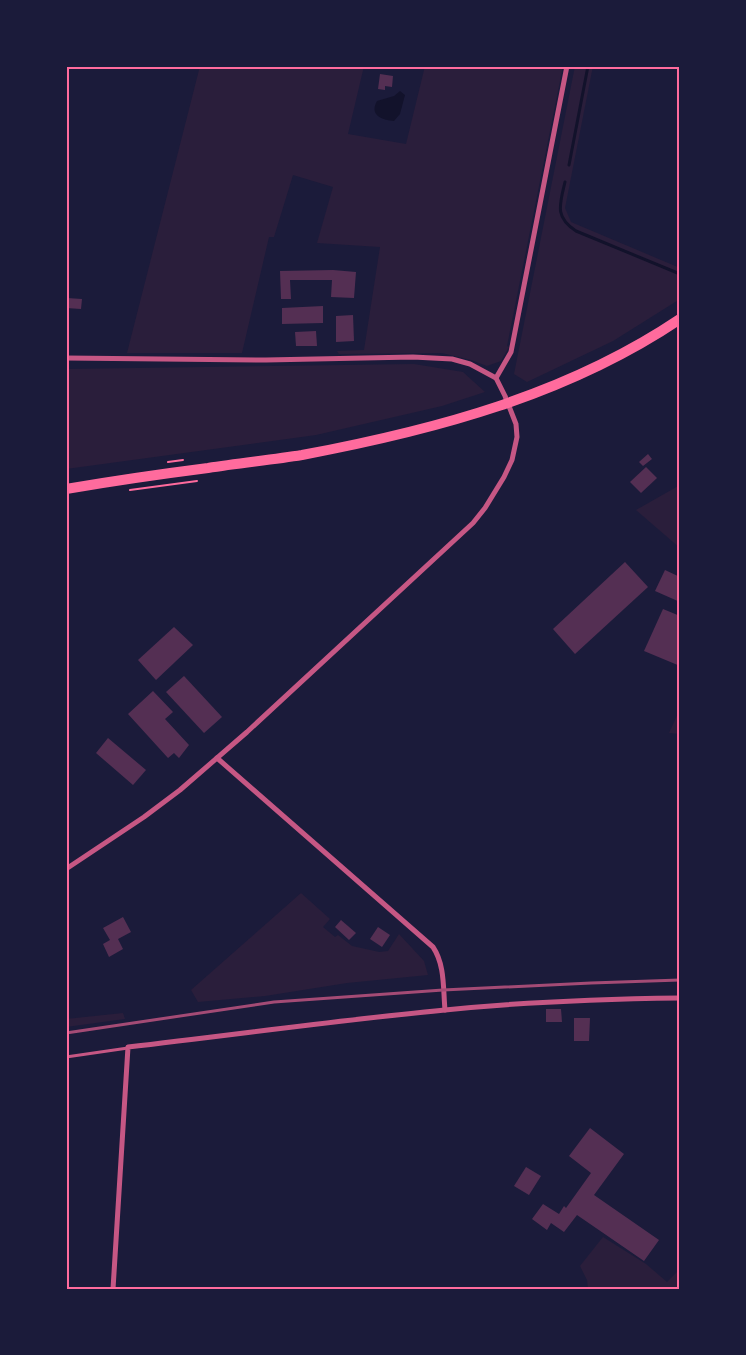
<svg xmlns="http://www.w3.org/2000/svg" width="746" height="1355" viewBox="0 0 746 1355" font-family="Figtree,sans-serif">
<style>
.green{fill:#2a1e3b}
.water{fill:#12122b}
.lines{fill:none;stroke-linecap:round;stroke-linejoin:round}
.stream{stroke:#12122b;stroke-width:3}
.building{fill:#542f53}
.path{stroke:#ff6b9d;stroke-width:2}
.service{stroke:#c65784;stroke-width:3}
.minor{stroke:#c65784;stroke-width:5}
.secondary{stroke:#ff6b9d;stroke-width:10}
.rail{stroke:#a44b75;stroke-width:3}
.neatline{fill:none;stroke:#ff6b9d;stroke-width:2}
</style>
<rect width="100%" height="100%" fill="#1b1b3a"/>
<g class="green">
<polygon points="200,66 364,66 348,134 406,144 425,66 563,66 507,346 509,347 501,361 487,366 471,360 442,353 339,354 337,351 364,350 380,247 317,243 333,187 293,175 274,237 269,237 242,353 127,353"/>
<polygon points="575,66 593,66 565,208 571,222 680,268 680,299 613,341 527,382 514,374"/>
<polygon points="414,364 463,372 485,392 442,406 316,435 66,469 66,369"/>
<polygon points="680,485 680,548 636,510"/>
<polygon points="680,709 680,734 669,733"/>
<polygon points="301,893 330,919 323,927 335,937 338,935 352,946 379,952 388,951 399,934 424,961 428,975 347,983 265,996 198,1002 191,990"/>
<polygon points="123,1013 125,1019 66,1027 66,1019"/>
<polygon points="603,1237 646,1264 667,1282 680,1269 680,1289 588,1289 587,1280 580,1266"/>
</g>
<path class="water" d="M400 91 405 95 400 114 394 121C382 120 369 115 377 101L394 96Z"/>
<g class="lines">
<g class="stream">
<polyline points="569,165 588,66"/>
<path d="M565 182C560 204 554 217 576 231L680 274"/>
</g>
</g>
<g class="building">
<polygon points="380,74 393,76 392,87 385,86 385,90 378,89"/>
<polygon points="333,270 356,272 354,298 331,297 332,280 290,280 291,299 281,299 280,271"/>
<polygon points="67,298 82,299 81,309 66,308"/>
<polygon points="323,306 323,323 282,324 282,308"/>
<polygon points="353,315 354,341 336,342 336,316"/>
<polygon points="316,331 317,346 296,346 295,332"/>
<polygon points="648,454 652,459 643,466 639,462"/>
<polygon points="646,467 657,478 641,493 630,482"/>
<polygon points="625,562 648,587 575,654 553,629"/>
<polygon points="665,570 680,577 680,602 655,591"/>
<polygon points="663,609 680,616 680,666 644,651"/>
<polygon points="174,627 193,645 156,680 138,660"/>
<polygon points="184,676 222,717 204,733 166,692"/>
<polygon points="153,691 173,712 165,719 189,745 179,758 174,753 168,758 128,714"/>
<polygon points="108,738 146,770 133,785 96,753"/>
<polygon points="123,917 131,932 118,939 123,949 109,957 103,944 110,940 103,928"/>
<polygon points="341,920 356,933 349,940 335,927"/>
<polygon points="378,927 390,935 382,947 370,939"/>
<polygon points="546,1009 561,1009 562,1022 546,1022"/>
<polygon points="574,1018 590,1018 589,1041 574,1041"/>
<polygon points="590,1128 624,1154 594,1195 659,1240 644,1261 577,1215 564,1232 551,1223 547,1230 532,1219 543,1204 559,1214 564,1206 566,1208 591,1173 569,1156"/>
<polygon points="526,1167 541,1176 529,1195 514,1186"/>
</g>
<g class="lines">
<g class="path">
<polyline points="168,462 183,460"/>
<polyline points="130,490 197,481"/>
</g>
<polyline class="service" points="66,1057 128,1048"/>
<g class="minor">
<polyline points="66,358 266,360 413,357 452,359 470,364 496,378 505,396 516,424 517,437 512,460 504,477 485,508 473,523 247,732 180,790 144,817 66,869"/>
<polyline points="496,378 511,352 567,66"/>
<path d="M217 758 433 947C445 965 443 988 445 1010"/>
<path d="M113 1289 128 1047C234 1035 339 1020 445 1010 523 1002 601 999 680 998"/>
</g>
<path class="secondary" d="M66 489C113 481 161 474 208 468 239 463 271 460 302 455 435 430 567 395 680 319"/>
<polyline class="rail" points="66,1033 274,1002 443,990 591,983 680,980"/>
</g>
<rect width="746" height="1355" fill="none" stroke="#1b1b3a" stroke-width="135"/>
<rect x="68" y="68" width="610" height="1220" class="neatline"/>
</svg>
